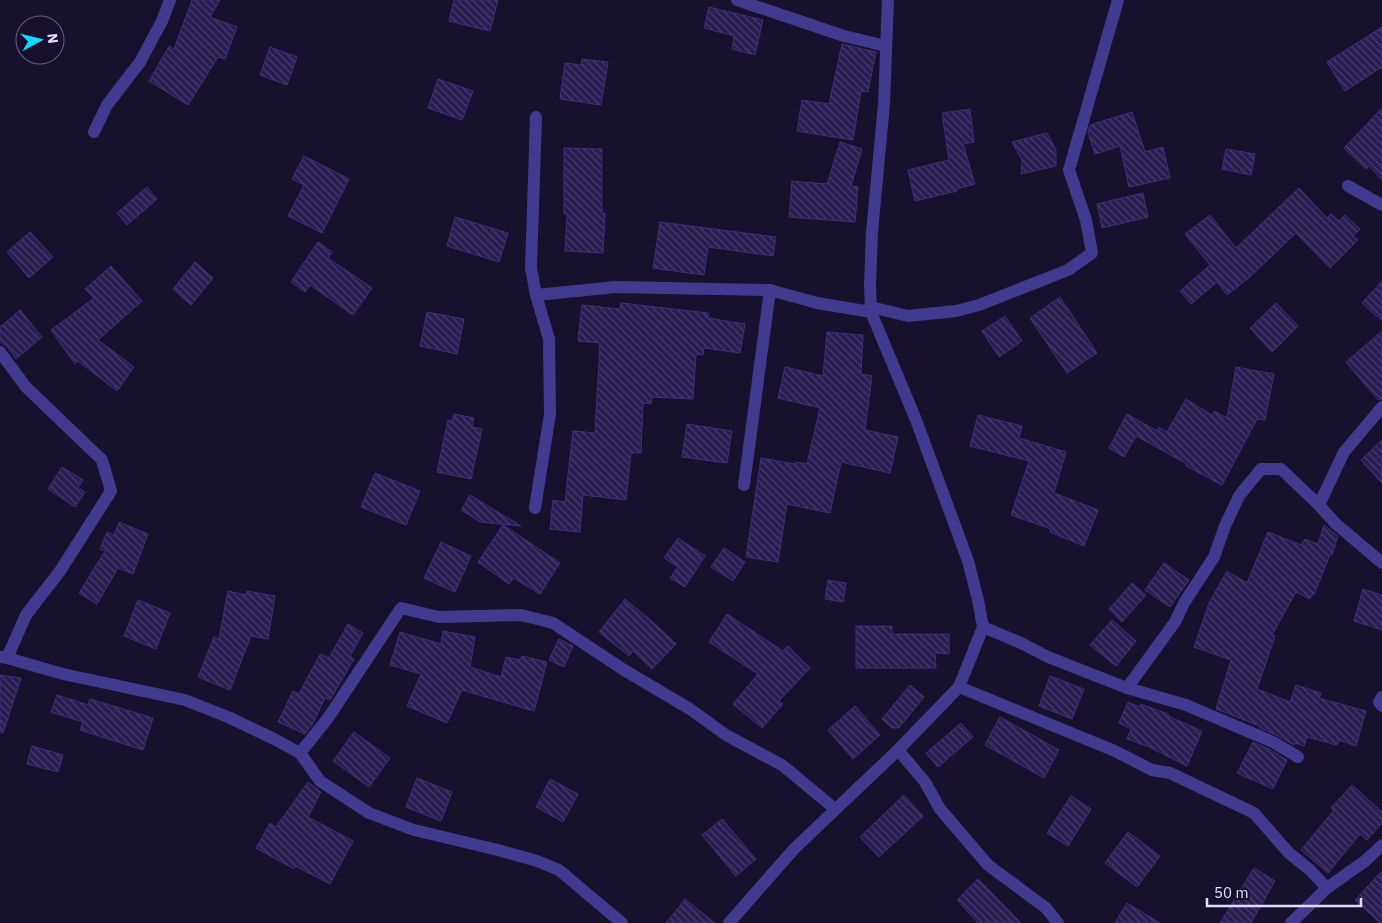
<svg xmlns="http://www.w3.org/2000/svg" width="1382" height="923" viewBox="0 0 1382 923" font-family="'IBM Plex Sans',sans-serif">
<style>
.building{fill:url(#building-back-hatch);stroke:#412d7d}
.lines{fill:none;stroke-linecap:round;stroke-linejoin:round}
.minor{stroke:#413a8f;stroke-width:12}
</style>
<defs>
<pattern id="building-back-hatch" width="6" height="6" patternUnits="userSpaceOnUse" patternTransform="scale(1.25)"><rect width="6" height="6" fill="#291c50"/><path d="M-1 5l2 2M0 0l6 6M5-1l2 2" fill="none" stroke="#483d6a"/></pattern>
</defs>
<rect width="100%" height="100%" fill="#17112e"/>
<g class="building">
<polygon points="192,0 220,0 210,17 237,27 225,59 218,57 188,105 149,81 169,46 174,49"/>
<polygon points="454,0 498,0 490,31 449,21"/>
<polygon points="709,7 763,20 755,55 732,49 734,36 704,28"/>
<polygon points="1382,27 1382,67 1345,91 1327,62"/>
<polygon points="842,44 876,52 868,92 861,91 853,140 797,131 802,100 829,104"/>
<polygon points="270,47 297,57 287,85 260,75"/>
<polygon points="582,59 608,62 601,105 560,99 565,63 581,65"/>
<polygon points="438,79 473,91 462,120 428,108"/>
<polygon points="1382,108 1382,180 1369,166 1366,169 1344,148"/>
<polygon points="970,109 974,142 963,144 975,184 956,189 957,191 915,201 908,170 949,160 942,113"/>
<polygon points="1132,112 1145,152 1163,147 1170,178 1129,187 1120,146 1095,154 1088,133 1090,125"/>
<polygon points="1047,133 1056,150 1056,166 1021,174 1022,160 1012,142"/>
<polygon points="840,142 862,149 851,186 858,187 855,222 789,217 792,181 827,184"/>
<polygon points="564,148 602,149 602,213 605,213 603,253 565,251 567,214 564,214"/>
<polygon points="1226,149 1255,154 1251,175 1222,169"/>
<polygon points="304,156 349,179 322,233 288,216 304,185 292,179"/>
<polygon points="147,187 157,199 127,225 117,213"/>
<polygon points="1299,188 1327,218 1331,214 1339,221 1345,215 1360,229 1353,236 1358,240 1330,268 1296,233 1250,277 1227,295 1217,282 1191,304 1180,291 1210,265 1185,234 1210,215 1236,248"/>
<polygon points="1143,193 1148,217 1102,228 1097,204"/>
<polygon points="455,217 508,233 499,262 447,246"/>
<polygon points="660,222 776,237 773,256 708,247 704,275 653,268"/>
<polygon points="30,232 53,257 29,278 7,252"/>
<polygon points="318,242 332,252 328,258 372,288 353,315 310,285 305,292 291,282"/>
<polygon points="195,262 213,278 191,305 173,289"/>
<polygon points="111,266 142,301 98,340 134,367 117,391 78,361 75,364 51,330 94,298 85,289"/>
<polygon points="1382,281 1382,321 1362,303"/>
<polygon points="1060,297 1097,353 1067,373 1030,318"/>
<polygon points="621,303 708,313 708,318 745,324 740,353 704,348 703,355 696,354 693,399 652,397 651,404 643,403 641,453 631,453 626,500 583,495 580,532 550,529 553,500 565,502 573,431 595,433 600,343 578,341 582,305 620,309"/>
<polygon points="1276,303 1298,326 1272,352 1250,328"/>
<polygon points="20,310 42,337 16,359 7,347 0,342 0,327"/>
<polygon points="427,312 464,319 457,354 420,346"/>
<polygon points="1005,316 1022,341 999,357 982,331"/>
<polygon points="1382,331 1382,399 1378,400 1346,362"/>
<polygon points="827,332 863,335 861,374 872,376 865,430 898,437 890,473 841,462 830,513 787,504 778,562 746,557 761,458 795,464 795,462 807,464 820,408 778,398 785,367 823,376"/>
<polygon points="1236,367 1274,374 1265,420 1257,419 1222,485 1186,466 1187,464 1136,436 1124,457 1109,448 1127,414 1157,431 1159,427 1167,432 1186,399 1212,415 1214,411 1227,418"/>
<polygon points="454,414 474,418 472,427 482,429 471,479 437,472 448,420 452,421"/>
<polygon points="978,415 1022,426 1019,438 1066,452 1054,493 1098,510 1084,546 1050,532 1051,529 1011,515 1029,461 970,446"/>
<polygon points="687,424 732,431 727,463 682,457"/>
<polygon points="1382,440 1382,483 1361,460"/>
<polygon points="62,467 83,480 78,487 85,492 75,507 48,489"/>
<polygon points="375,473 420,491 406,525 361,507"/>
<polygon points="470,495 521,526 480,522 461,510"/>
<polygon points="119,522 148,534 133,574 118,568 97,604 79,593 105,551 100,549 107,532 114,535"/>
<polygon points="503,525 560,563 540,594 514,578 509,584 478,562"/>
<polygon points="1324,525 1338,536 1332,555 1330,554 1314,595 1312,594 1310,599 1296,592 1272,635 1275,636 1257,689 1290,702 1296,685 1321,693 1319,698 1366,711 1356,746 1339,740 1337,745 1307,737 1304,746 1295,743 1294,745 1276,735 1260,728 1260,726 1216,709 1231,660 1194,647 1209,603 1227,571 1247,583 1268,532 1301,545 1305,539 1318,544"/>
<polygon points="678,538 705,556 685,587 670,578 678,567 664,558"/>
<polygon points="441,542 471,556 455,592 424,578"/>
<polygon points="724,548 745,562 733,581 711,567"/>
<polygon points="1164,563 1189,580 1170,607 1145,590"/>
<polygon points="828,580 846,583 843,602 825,599"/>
<polygon points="1132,583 1146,595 1122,622 1109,609"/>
<polygon points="1363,589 1382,595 1382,630 1354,621"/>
<polygon points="228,591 246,595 247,591 275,596 268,639 251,636 230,690 198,677 214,637 219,639"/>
<polygon points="625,599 654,623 676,644 652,669 633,651 629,656 599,632"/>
<polygon points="138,600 170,613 156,649 124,636"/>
<polygon points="727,614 783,651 788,646 810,668 779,701 783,704 762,728 733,704 758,674 709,642"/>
<polygon points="1112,620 1136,641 1116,666 1090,645"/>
<polygon points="348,624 363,633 350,656 354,659 330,700 325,698 312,725 305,734 278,722 293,691 299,694 320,654 329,658"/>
<polygon points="856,626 892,626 892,634 949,634 949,654 935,653 936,668 856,668"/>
<polygon points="443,631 475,637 470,667 501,677 506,657 520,660 522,656 547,662 534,711 462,690 447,723 407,706 421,674 390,665 400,632 441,644"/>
<polygon points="559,639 573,646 564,667 549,660"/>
<polygon points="0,675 21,678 3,733 0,732"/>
<polygon points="1050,676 1084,689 1072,719 1039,706"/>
<polygon points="910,685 924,697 899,728 892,728 882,719"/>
<polygon points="57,695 88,705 90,699 153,718 143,750 80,730 83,722 51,712"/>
<polygon points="1128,702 1139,707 1141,704 1168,714 1168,716 1202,731 1187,766 1149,747 1127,739 1131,729 1119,723"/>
<polygon points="855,706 880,735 853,759 828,730"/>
<polygon points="1000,717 1059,750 1044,778 985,745"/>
<polygon points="961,723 973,737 938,767 926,753"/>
<polygon points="354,732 390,758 369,787 333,761"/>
<polygon points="1253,742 1269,749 1287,760 1273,789 1237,773"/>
<polygon points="32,746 63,755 58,772 27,764"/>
<polygon points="417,778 452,792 441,821 406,807"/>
<polygon points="550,779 578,794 563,822 536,807"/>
<polygon points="308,782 321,792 308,817 353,841 330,884 295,866 294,869 256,848 270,823 276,827"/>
<polygon points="1352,785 1382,812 1382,823 1367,840 1360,834 1328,873 1301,850 1334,810 1331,808"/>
<polygon points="904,795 923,816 879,857 860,837"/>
<polygon points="1071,796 1091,809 1068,846 1047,833"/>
<polygon points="722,819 756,859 736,876 702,835"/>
<polygon points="1128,832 1160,856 1137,887 1105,863"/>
<polygon points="1254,868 1275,881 1251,923 1220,923"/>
<polygon points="1382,871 1382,923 1380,923 1355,900"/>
<polygon points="978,879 1021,923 978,923 957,900"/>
<polygon points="685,899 715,923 666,923"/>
<polygon points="1127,903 1160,923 1115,923"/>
</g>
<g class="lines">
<g class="minor">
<polyline points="737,0 844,36 886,46"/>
<polyline points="94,132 107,105 140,62 162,21 170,0"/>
<polyline points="1348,186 1382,205"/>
<polyline points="536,295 616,287 770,290"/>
<polyline points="871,307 908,316 956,311 979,305 1068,270 1092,253 1086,220 1069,170 1118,0"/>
<polyline points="0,352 26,387 102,460 111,491 60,571 26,615 7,658"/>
<polyline points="744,485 770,290 817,303 871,312"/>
<polyline points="1319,505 1335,523 1382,563"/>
<polyline points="535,508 550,414 549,339 536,295 531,268 536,117"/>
<polyline points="983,627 1021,643 1048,657 1127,688 1186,705 1273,742 1298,757"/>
<polyline points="0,657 7,658 63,674 185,700 228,717 274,739 300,753 320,781 369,813 414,830 498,850 537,861 559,870 622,923"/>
<polyline points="959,687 1115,751 1152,770 1170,773 1254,813 1289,853 1310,870 1327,888 1365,861 1382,845"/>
<polyline points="1127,688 1175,622 1184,603 1214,557 1225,526 1239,496 1261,469 1281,469 1319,505 1344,452 1382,407"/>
<polyline points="1382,697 1379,702 1382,706"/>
<polyline points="898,750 925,782 940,809 988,865 1046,908 1058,923"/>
<polyline points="300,753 328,718 401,608 439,617 521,615 553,623 624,670 690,709 726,735 782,765 835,809"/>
<polyline points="729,923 794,849 898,750 959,687 983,627 978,600 968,561 916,420 871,312 870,285 872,232 884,104 888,0"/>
<polyline points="1291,923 1327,888"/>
</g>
</g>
<g transform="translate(40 40) rotate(83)"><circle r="24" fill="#17112e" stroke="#696382"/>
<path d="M0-4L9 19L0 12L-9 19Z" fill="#0adcff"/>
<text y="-8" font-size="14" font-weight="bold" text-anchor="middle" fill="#e3deff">N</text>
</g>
<path d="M1207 898v8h154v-8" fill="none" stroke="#e3deff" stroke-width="2.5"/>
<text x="1214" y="898" font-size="15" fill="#e3deff" stroke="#17112e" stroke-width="4" paint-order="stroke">50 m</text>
</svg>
